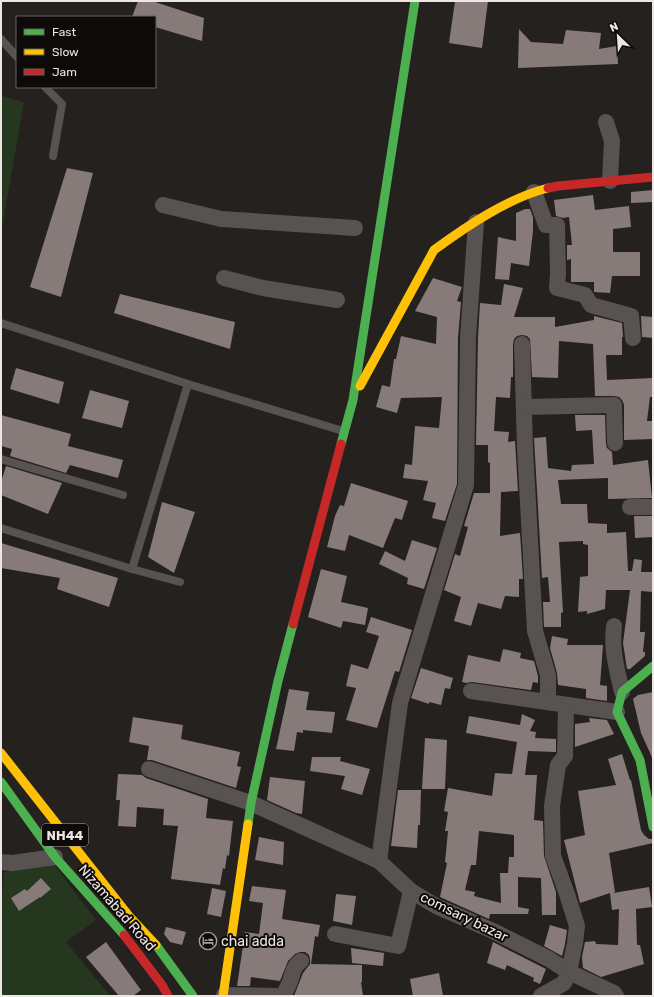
<svg xmlns="http://www.w3.org/2000/svg" width="654" height="997" viewBox="0 0 654 997" font-family="Rubik,sans-serif">
<style>
.green{fill:#26371f}
.building{fill:#867b79;fill-rule:evenodd}
.lines{fill:none;stroke-linecap:round;stroke-linejoin:round}
.lane{stroke:#585252;stroke-width:8}
.street{stroke:#585252;stroke-width:16}
.fast{stroke:#4caf50;stroke-width:9}
.slow{stroke:#ffc107;stroke-width:9}
.jam{stroke:#c62828;stroke-width:9}
.labels{text-anchor:middle;dominant-baseline:central;stroke-width:4;stroke-linejoin:round;paint-order:stroke}
.shield{fill:#0e0a09;stroke:#a9a4a2;stroke-width:1}
.shield-label{font-size:13px;font-weight:bold;fill:#ece6e4}
.street-label{font-size:14px;fill:#ece6e4;stroke:#0e0a09}
.poi-label{font-size:14px;fill:#ece6e4;stroke:#0e0a09;text-anchor:start}
</style>
<rect width="100%" height="100%" fill="#24211f"/>
<g class="green">
<polygon points="1,96 24,102 1,233"/>
<polygon points="53,863 96,920 66,942 110,996 1,996 1,913 4,872"/>
</g>
<g class="building">
<polygon points="138,1 152,1 204,18 202,41 155,27 155,17 132,17"/>
<polygon points="455,1 488,1 482,48 449,43"/>
<polygon points="519,29 531,42 563,44 566,30 601,33 599,49 617,46 618,64 518,68"/>
<polygon points="67,168 93,173 61,297 30,287"/>
<polygon points="653,190 653,202 631,203 631,192"/>
<polygon points="593,195 595,210 629,206 631,227 613,229 613,252 640,252 640,276 612,276 610,293 594,292 594,282 571,282 571,259 567,260 567,245 572,245 569,217 563,218 556,216 554,200"/>
<polygon points="525,209 530,209 533,217 533,231 529,266 511,263 509,280 495,279 498,237 516,241 516,213"/>
<polygon points="433,278 462,287 457,301 461,302 458,338 457,484 445,521 432,518 436,503 423,500 428,481 403,478 405,464 412,465 415,426 439,428 442,397 401,398 397,413 376,407 382,385 390,387 394,359 396,359 401,336 436,344 437,317 415,311"/>
<polygon points="504,284 523,288 514,317 555,317 555,327 594,320 594,316 622,323 623,337 622,337 622,355 606,355 607,380 653,378 653,397 650,397 647,421 653,421 653,439 624,440 624,405 622,400 619,397 614,396 595,396 593,344 559,341 558,378 532,377 530,339 527,336 522,335 517,336 514,339 513,344 513,377 511,377 510,398 496,397 494,431 509,432 508,442 515,441 518,491 501,492 500,536 520,533 523,579 519,579 519,597 505,596 501,609 478,603 471,626 454,621 461,597 444,590 455,554 460,556 468,527 464,526 474,493 490,493 490,463 488,462 488,445 476,445 478,338 480,303 501,305"/>
<polygon points="120,294 235,322 230,349 114,313"/>
<polygon points="641,316 653,317 653,338 642,337"/>
<polygon points="16,368 64,382 59,404 10,389"/>
<polygon points="90,390 129,401 122,428 82,418"/>
<polygon points="1,415 71,434 68,446 123,460 118,478 70,465 66,473 10,456 12,449 1,446"/>
<polygon points="575,415 605,415 606,444 607,448 612,452 613,465 648,460 652,498 608,499 608,478 558,480 561,504 587,504 588,523 607,524 607,533 626,532 628,571 632,571 634,559 642,560 641,572 653,572 653,592 641,591 640,632 645,632 643,652 645,652 645,656 630,669 627,669 623,643 630,590 606,590 605,609 587,614 587,611 578,612 580,577 588,576 588,545 583,544 583,541 559,542 563,612 561,613 561,627 544,627 543,602 550,602 548,577 542,578 534,438 546,437 548,468 571,471 572,465 594,464 592,430 576,431"/>
<polygon points="6,466 62,483 48,514 1,495 1,482"/>
<polygon points="351,483 408,501 402,520 395,518 383,548 349,535 345,551 327,547 335,516 340,505 344,506"/>
<polygon points="162,502 195,512 174,573 148,557"/>
<polygon points="634,516 653,516 653,537 635,538"/>
<polygon points="412,540 437,548 424,589 407,584 408,578 379,564 385,551 405,561"/>
<polygon points="1,543 118,578 109,607 57,589 60,578 1,568"/>
<polygon points="321,569 347,576 341,602 368,608 365,625 343,621 341,628 308,617"/>
<polygon points="371,617 412,630 399,672 395,671 377,728 346,720 356,688 346,686 351,664 368,669 379,636 366,632"/>
<polygon points="552,636 568,639 567,645 603,645 600,685 607,686 607,701 586,698 586,689 558,685 557,673 550,648"/>
<polygon points="503,649 521,653 520,658 534,661 538,676 538,683 533,682 531,690 472,682 466,683 462,682 468,655 500,662"/>
<polygon points="421,668 453,678 450,689 445,688 441,705 429,702 429,704 411,698"/>
<polygon points="289,689 309,692 306,710 335,712 332,733 303,730 303,733 297,732 294,751 276,749"/>
<polygon points="653,692 653,761 651,755 641,733 633,699 638,695"/>
<path d="M522 714 535 720 530 731 536 732 535 738 556 739V752L528 751 525 775H537L534 820 543 821 544 856 556 892V915H542L541 878 518 877V907L529 909 528 914H490L489 919 440 897 447 863 445 862 448 831H445L448 812 444 811 448 788 492 796 495 773 512 774 517 742 466 733 469 716 520 725ZM479 831 514 835V857H509L508 873H500L501 903 474 896 475 892 465 890 471 865H476Z"/>
<polygon points="133,717 183,725 181,739 240,752 237,766 241,767 236,788 152,760 147,760 149,746 129,742"/>
<polygon points="589,718 607,720 614,734 575,747 575,724 590,722"/>
<polygon points="425,738 447,740 445,789 422,789"/>
<polygon points="622,754 630,780 631,780 641,830 644,835 649,839 653,839 653,843 609,853 615,892 613,893 649,887 652,907 636,909 637,945 640,945 644,964 601,977 583,968 582,957 585,942 595,941 596,944 618,945 619,909 612,910 610,893 580,903 564,840 585,835 578,791 616,785 608,759"/>
<polygon points="312,757 341,757 340,761 370,769 362,795 341,789 345,776 310,771"/>
<polygon points="118,774 142,775 146,778 208,799 206,818 233,821 229,856 227,855 225,869 223,868 220,885 171,879 178,826 163,825 164,809 137,807 136,827 118,826 120,800 116,800"/>
<polygon points="270,777 305,781 302,814 296,813 267,800"/>
<polygon points="398,790 421,790 420,825 418,825 417,848 391,846"/>
<polygon points="259,837 284,842 283,865 255,860"/>
<polygon points="41,878 51,889 40,898 40,897 19,911 11,898 25,889 27,891"/>
<polygon points="252,886 286,890 282,919 320,925 318,937 315,936 311,964 362,965 362,982 361,982 363,996 294,996 303,973 310,964 310,959 309,955 305,952 300,952 295,954 288,961 280,981 251,977 250,986 237,986 245,932 259,934 263,903 249,901"/>
<polygon points="212,888 226,891 221,917 207,914"/>
<polygon points="336,894 356,896 352,925 333,921"/>
<polygon points="550,925 567,930 565,944 562,956 544,946"/>
<polygon points="166,927 186,932 182,945 170,942 164,934"/>
<polygon points="106,942 141,990 133,996 119,996 86,957"/>
<polygon points="493,942 546,969 540,984 533,981 534,978 507,965 505,970 487,963"/>
<polygon points="351,948 384,953 383,966 352,963"/>
<polygon points="439,973 443,996 413,996 410,979"/>
</g>
<g class="lines">
<g class="lane">
<polyline points="1,39 17,57"/>
<polyline points="45,87 62,104 53,156"/>
<polyline points="1,323 188,384 343,431"/>
<polyline points="1,459 123,495"/>
<polyline points="1,528 132,569 180,582"/>
<polyline points="132,569 188,384"/>
</g>
<g class="street">
<polyline points="606,122 612,141 610,181"/>
<polyline points="534,192 546,225 557,225 558,273 557,288 585,295 591,305 631,316 633,338"/>
<polyline points="163,205 221,219 355,228"/>
<polyline points="224,278 263,288 337,300"/>
<polyline points="522,344 525,448 535,631 548,675 548,702"/>
<polyline points="524,407 614,405 615,443"/>
<polyline points="630,507 653,507"/>
<path d="M614 626C611 649 617 670 622 692"/>
<polyline points="471,691 617,712"/>
<polyline points="149,769 251,803 379,861 411,891 436,906 493,931 549,959 569,972 614,993 616,996"/>
<polyline points="379,861 400,703 466,485 468,338 476,222"/>
<polyline points="1,862 12,863 55,857"/>
<polyline points="335,934 398,946 411,891"/>
<polyline points="224,995 276,996"/>
<path d="M283 996C285 992 287 988 289 984 293 975 292 967 301 961"/>
<polyline points="541,996 564,983 569,972 575,943 577,926 567,894 553,856 552,806 558,765 565,756 566,705"/>
</g>
<g class="fast">
<polyline points="341,444 353,400 415,1"/>
<polyline points="653,666 622,692 617,712 640,760 653,827"/>
<polyline points="1,782 55,857 124,935"/>
<polyline points="248,824 251,803 278,681 293,624"/>
<polyline points="156,945 193,996"/>
</g>
<g class="slow">
<path d="M360 386 434 250C467 226 508 198 548 188"/>
<polyline points="1,753 129,916 156,945"/>
<polyline points="223,996 248,824"/>
</g>
<g class="jam">
<polyline points="548,188 558,186 653,177"/>
<polyline points="293,624 341,444"/>
<polyline points="124,935 162,985 168,996"/>
</g>
</g>
<defs>
<symbol id="hotel-ring" viewBox="-11 -11 22 22"><circle r="9.5" fill="#0e0a09" stroke="#a6a19f" stroke-width="1.5"/><path d="M-6-4.5h1.5V1H6V5H4.5V3h-9V5H-6ZM-4 0a1.8 1.8 0 1 1 3.6 0ZM.5 0V-2.5h3Q6-2.5 6 0Z" fill="#a6a19f"/></symbol>
</defs>
<g fill-rule="evenodd">
<use href="#hotel-ring" x="198" y="931" width="20" height="20"/>
</g>
<g class="labels">
<rect class="shield" x="42" y="824" width="46" height="22" rx="3"/>
<g class="shield-label">
<text x="65" y="835">NH44</text>
</g>
<g class="street-label">
<text transform="translate(117 908) rotate(49)">Nizamabad Road</text>
<text transform="translate(464 917) rotate(26)">comsary bazar</text>
</g>
<g class="poi-label">
<text x="221" y="941">chai adda</text>
</g>
</g>
<rect width="654" height="997" fill="none" stroke="#ece6e4" stroke-width="4"/>
<rect x="16" y="16" width="140" height="72" fill="#0e0a09" stroke="#676261"/>
<rect x="24" y="29" width="20" height="6" fill="#4caf50" stroke="#676261"/>
<text x="52" y="36" font-size="12" fill="#ece6e4">Fast</text>
<rect x="24" y="49" width="20" height="6" fill="#ffc107" stroke="#676261"/>
<text x="52" y="56" font-size="12" fill="#ece6e4">Slow</text>
<rect x="24" y="69" width="20" height="6" fill="#c62828" stroke="#676261"/>
<text x="52" y="76" font-size="12" fill="#ece6e4">Jam</text>
<g transform="translate(618 36) rotate(335)" stroke="#0e0a09" stroke-width="3" paint-order="stroke">
<path d="M0-3L7 15L0 10L-7 15Z" fill="#ece6e4"/>
<text y="-6" font-size="11" font-weight="bold" text-anchor="middle" fill="#ece6e4">N</text>
</g>
</svg>
